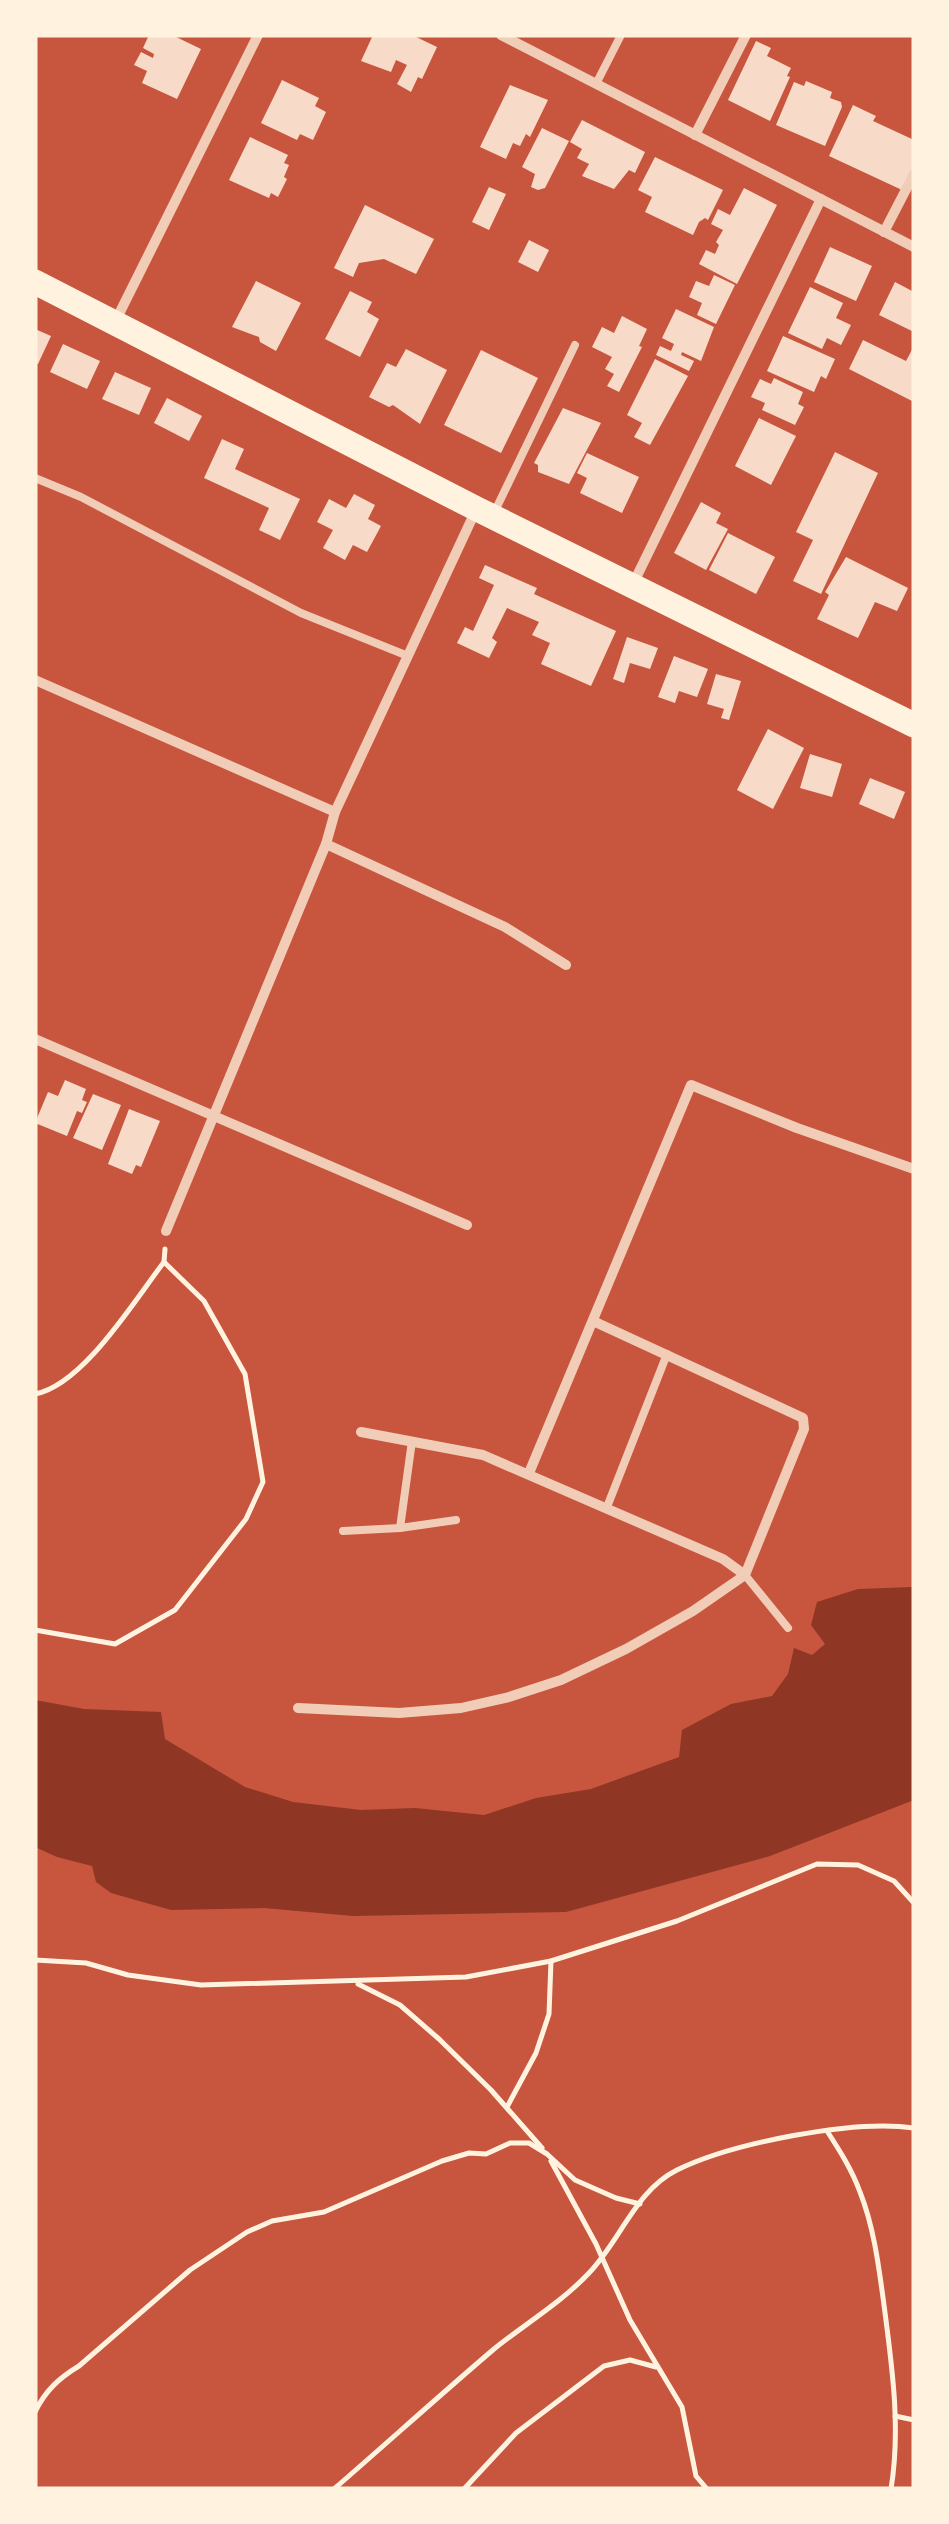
<svg xmlns="http://www.w3.org/2000/svg" width="949" height="2524" viewBox="0 0 949 2524" font-family="'PT Sans Narrow',sans-serif">
<style>
.water{fill:#8f3625}
.building{fill:#f7dbc8}
.lines{fill:none;stroke-linecap:round;stroke-linejoin:round}
.path{stroke:#fff3e0;stroke-width:5}
.service{stroke:#f1ccb7;stroke-width:8}
.minor{stroke:#f1ccb7;stroke-width:10}
.primary{stroke:#fff3e0;stroke-width:25}
</style>
<rect width="100%" height="100%" fill="#c8553d"/>
<polygon class="water" points="914,1581 914,1800 770,1856 566,1912 353,1916 264,1908 171,1910 111,1893 96,1882 92,1866 57,1857 35,1847 35,1700 84,1709 161,1712 165,1739 245,1787 293,1802 361,1810 415,1808 484,1815 536,1798 591,1789 679,1757 682,1730 731,1704 772,1696 788,1674 794,1648 812,1655 825,1644 811,1625 817,1602 858,1589 912,1587"/>
<g class="building">
<polygon points="149,35 172,35 201,49 177,99 142,83 147,71 134,65 141,52 153,58 154,54 143,48"/>
<polygon points="373,35 412,35 437,47 422,79 418,77 411,92 397,84 407,65 396,60 391,72 361,61"/>
<polygon points="756,41 771,48 767,56 791,68 787,76 790,77 770,121 728,100"/>
<polygon points="282,80 319,98 315,106 326,112 313,140 300,134 297,140 261,123"/>
<polygon points="806,81 832,92 830,98 841,102 842,107 825,146 776,125 794,82 804,86"/>
<polygon points="510,85 548,100 530,137 526,134 520,146 513,143 506,159 480,147"/>
<polygon points="853,105 876,116 873,121 914,140 914,166 902,190 829,156"/>
<polygon points="582,120 645,152 635,173 629,170 614,189 582,176 589,164 577,158 582,149 570,142"/>
<polygon points="542,128 569,141 545,188 538,190 531,187 535,174 522,167"/>
<polygon points="250,137 288,155 284,163 289,165 284,177 287,179 278,197 271,193 269,198 229,180"/>
<polygon points="655,157 723,190 708,220 705,218 699,222 693,235 645,212 652,197 638,190"/>
<polygon points="489,187 506,194 489,230 472,222"/>
<polygon points="744,188 777,205 737,284 699,264 706,250 715,254 719,245 716,242 723,230 711,224 718,209 730,215"/>
<polygon points="365,205 434,239 416,274 384,259 359,263 353,277 334,268"/>
<polygon points="529,240 549,250 538,272 518,262"/>
<polygon points="830,247 872,266 856,301 814,282"/>
<polygon points="714,275 735,285 716,324 697,315 702,303 689,297 696,281 709,286"/>
<polygon points="256,281 301,303 276,351 260,342 259,337 232,327"/>
<polygon points="895,282 914,292 914,332 879,315"/>
<polygon points="810,287 843,303 836,318 851,325 841,345 827,338 822,349 788,333"/>
<polygon points="350,291 372,302 367,312 379,319 360,357 325,339"/>
<polygon points="676,309 714,327 701,361 682,352 681,355 694,361 689,371 656,355 660,346 671,351 674,344 662,338"/>
<polygon points="622,316 647,329 639,346 642,347 619,392 607,386 614,374 605,369 612,357 592,347 602,327 614,333"/>
<polygon points="35,329 51,336 38,364 35,363"/>
<polygon points="783,336 835,359 826,379 821,376 814,392 767,371"/>
<polygon points="863,340 906,361 914,346 914,402 849,369"/>
<polygon points="63,344 100,361 87,389 50,372"/>
<polygon points="406,349 447,370 420,424 393,405 389,407 369,397 387,363 396,367"/>
<polygon points="481,350 538,378 501,453 444,425"/>
<polygon points="655,359 688,376 650,445 634,437 642,423 627,415"/>
<polygon points="115,372 151,388 139,415 102,399"/>
<polygon points="774,378 803,392 798,404 804,407 795,425 762,410 765,403 751,397 760,379 771,384"/>
<polygon points="167,398 202,416 189,441 154,423"/>
<polygon points="563,408 601,423 569,484 538,472 538,465 534,463"/>
<polygon points="759,418 796,436 771,485 735,466"/>
<polygon points="222,439 244,449 235,469 300,499 280,540 259,530 269,508 204,478"/>
<polygon points="835,452 878,473 821,594 793,581 813,540 796,532"/>
<polygon points="587,453 639,477 622,513 580,493 587,478 577,473"/>
<polygon points="354,494 375,505 368,519 381,526 367,552 353,545 345,560 323,548 333,530 317,522 329,499 346,508"/>
<polygon points="701,502 721,513 716,523 728,529 706,570 674,553"/>
<polygon points="728,533 775,557 756,594 709,570"/>
<polygon points="846,557 908,588 897,611 875,602 858,638 817,619 829,595 825,592"/>
<polygon points="485,565 537,588 534,594 616,631 591,686 541,664 550,643 532,635 539,622 507,608 492,638 497,642 489,658 457,643 465,627 473,631 494,585 479,578"/>
<polygon points="627,637 658,648 650,669 630,663 624,683 613,679"/>
<polygon points="674,656 708,669 697,697 679,691 675,703 658,697"/>
<polygon points="716,674 741,681 729,720 721,718 724,709 707,704"/>
<polygon points="768,729 804,748 773,809 737,790"/>
<polygon points="810,754 842,764 832,797 800,788"/>
<polygon points="870,778 905,792 894,819 859,804"/>
<polygon points="65,1080 86,1089 82,1100 87,1102 82,1113 77,1111 67,1136 35,1123 48,1092 58,1096"/>
<polygon points="93,1094 121,1105 102,1150 73,1138"/>
<polygon points="129,1109 160,1121 141,1167 136,1165 132,1174 108,1164"/>
</g>
<g class="lines">
<g class="path">
<path d="M35 1394C83 1385 134 1301 164 1262"/>
<polyline points="35,1630 115,1644 175,1610 246,1519 263,1482 245,1374 204,1301 164,1262 165,1249"/>
<polyline points="35,1960 86,1963 128,1975 201,1985 466,1977 551,1961 677,1921 817,1864 858,1865 894,1881 914,1903"/>
<polyline points="358,1984 400,2005 439,2039 491,2090 542,2148"/>
<polyline points="507,2107 536,2053 549,2014 551,1961"/>
<path d="M827 2131C840 2151 852 2170 860 2192 874 2227 879 2268 884 2305 892 2366 901 2428 891 2489"/>
<polyline points="551,2161 596,2244 630,2320 682,2407 696,2476 707,2489"/>
<path d="M35 2412C45 2391 59 2378 79 2366L190 2270 247 2232 272 2221 324 2212 442 2161 469 2153 486 2154 510 2143H529L547 2154 575 2180 616 2198 640 2204"/>
<polyline points="895,2416 914,2420"/>
<path d="M334 2489C387 2443 440 2395 494 2349 525 2324 562 2302 589 2273 620 2241 636 2190 677 2170 732 2143 854 2119 914 2128"/>
<polyline points="464,2489 516,2433 604,2366 630,2360 656,2367"/>
</g>
<g class="service">
<polyline points="596,84 621,35"/>
<polyline points="35,478 81,497 301,613 408,656"/>
<polyline points="494,513 575,345"/>
<polyline points="607,1507 667,1354"/>
<polyline points="400,1528 412,1441"/>
<polyline points="343,1531 400,1528 456,1520"/>
<polyline points="745,1575 788,1628"/>
</g>
<g class="minor">
<polyline points="501,35 914,247"/>
<polyline points="695,135 746,35"/>
<polyline points="884,232 914,174"/>
<polyline points="116,320 258,35"/>
<polyline points="633,584 821,199"/>
<polyline points="35,680 335,812"/>
<polyline points="326,844 505,927 566,965"/>
<polyline points="35,1039 467,1225"/>
<polyline points="166,1231 326,844 335,812 476,510"/>
<polyline points="361,1432 483,1455 723,1559 745,1575"/>
<polyline points="529,1473 691,1085 797,1128 914,1169"/>
<polyline points="298,1708 399,1713 461,1708 509,1697 561,1680 626,1649 693,1611 745,1575 804,1429 803,1418 593,1321"/>
</g>
<polyline class="primary" points="35,282 477,509 914,725"/>
</g>
<rect width="949" height="2524" fill="none" stroke="#fff3e0" stroke-width="75"/>
</svg>
